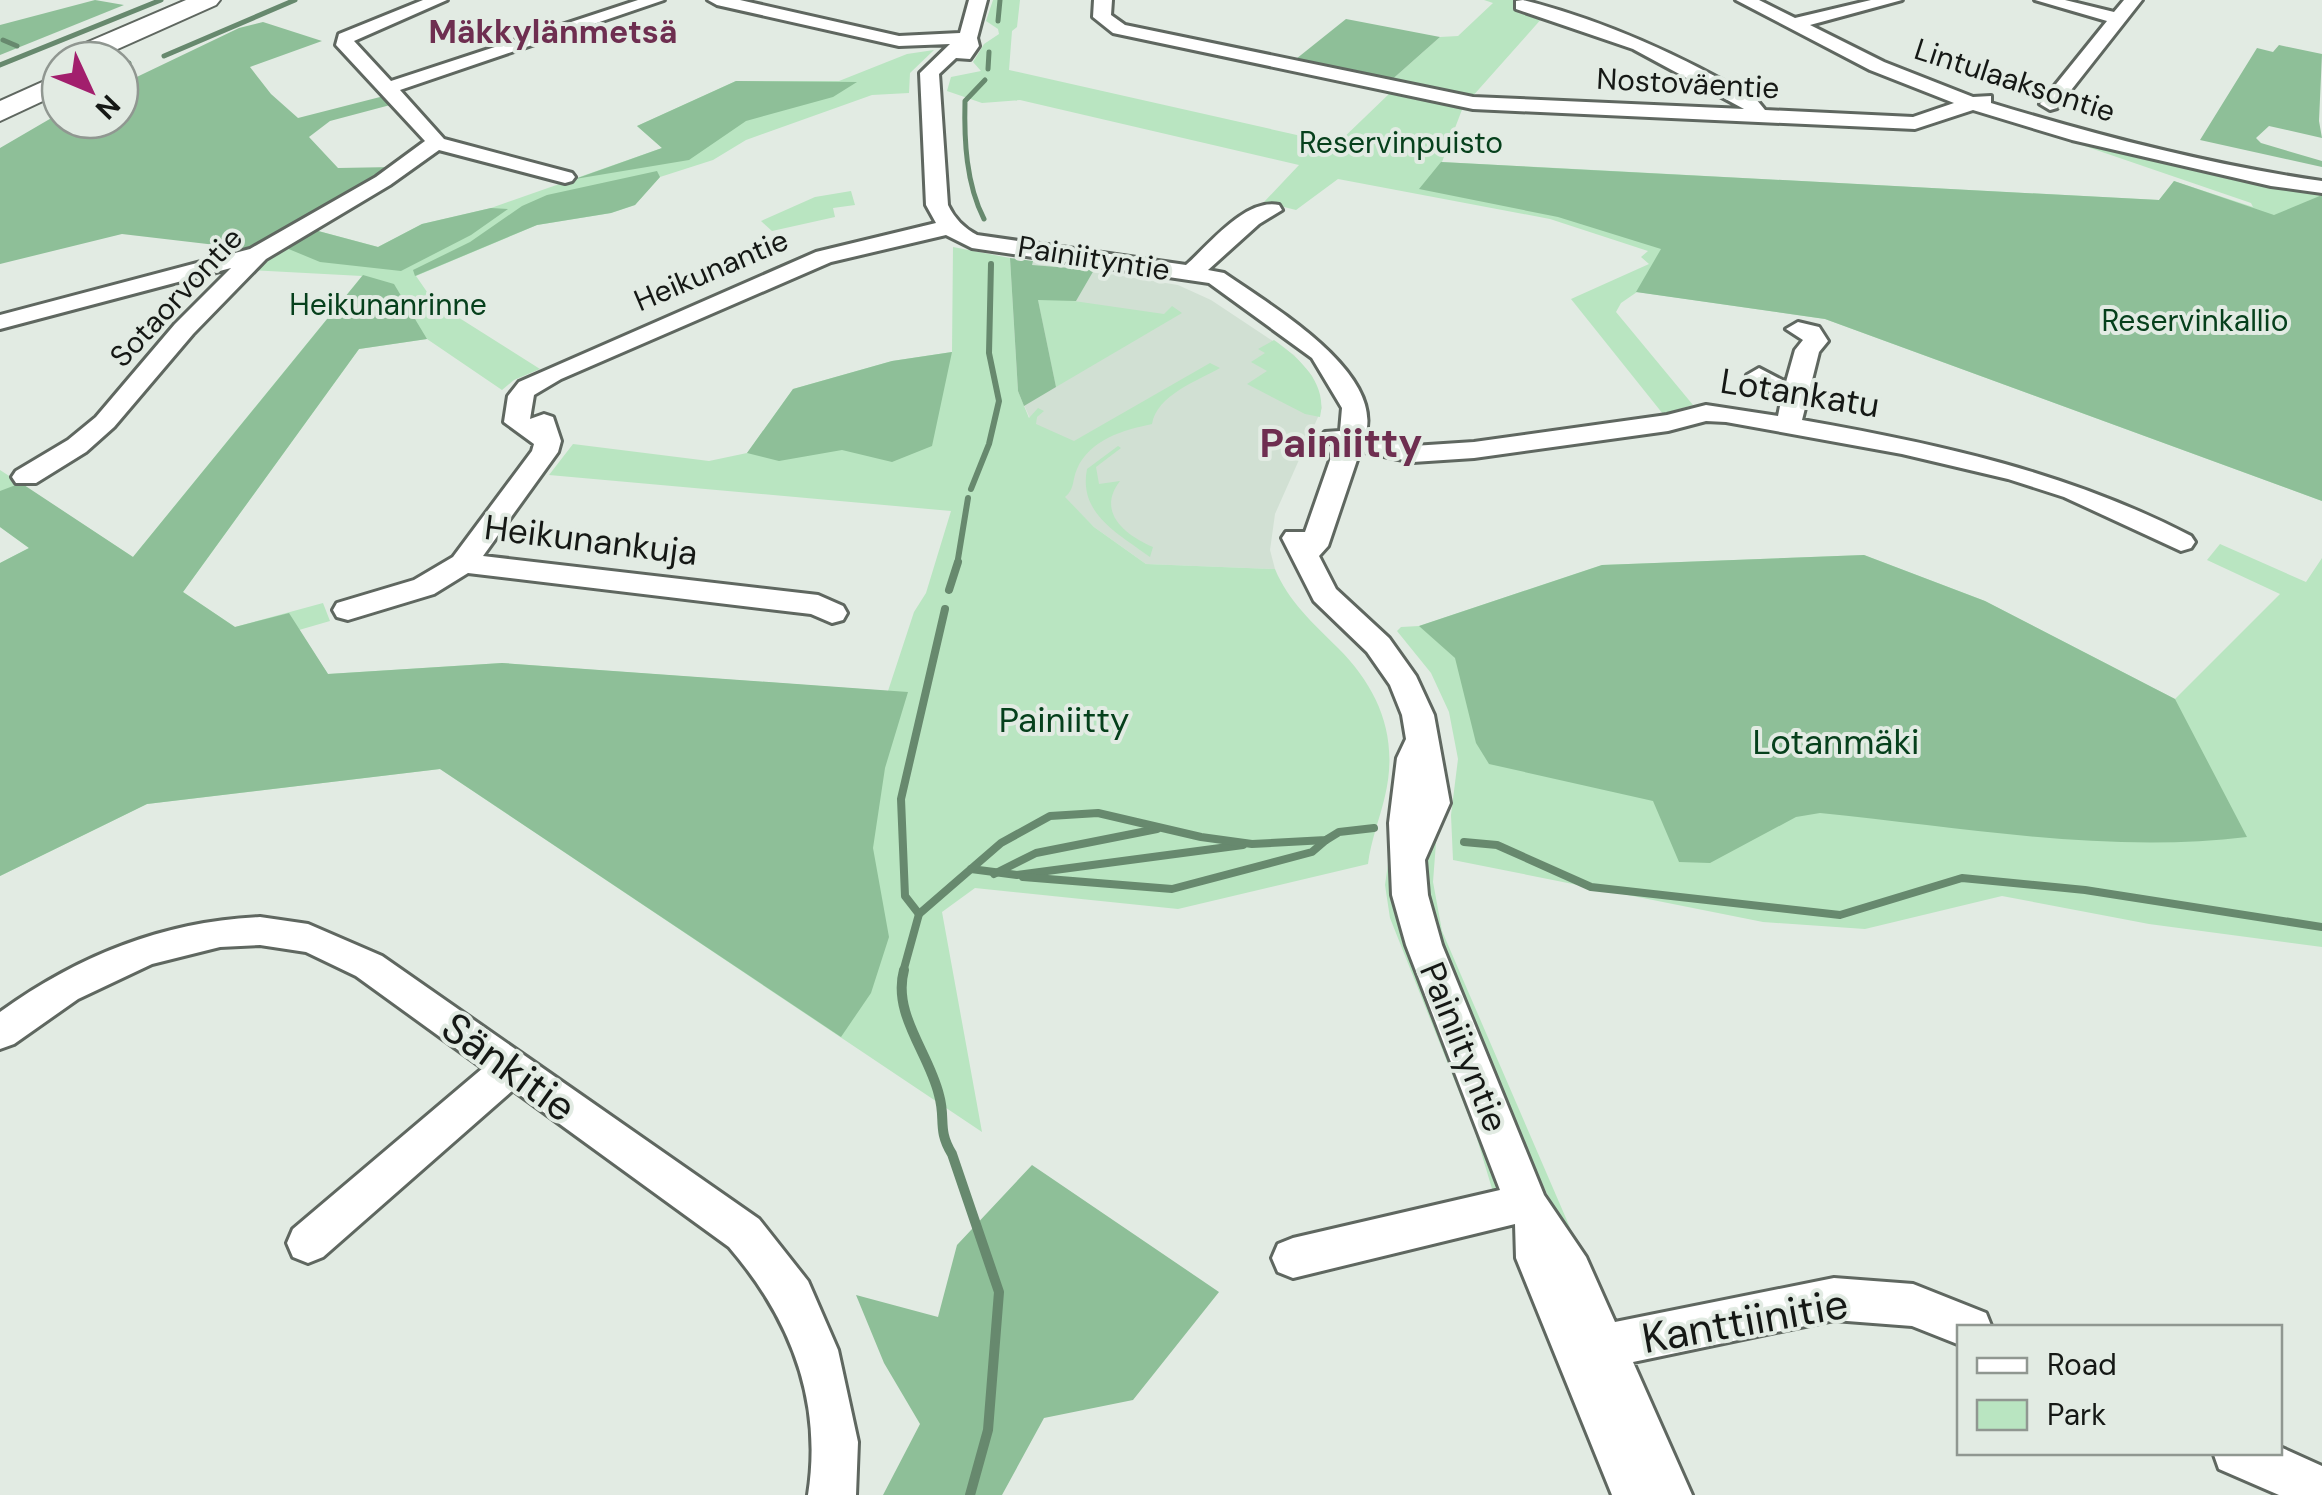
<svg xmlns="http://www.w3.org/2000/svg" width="2322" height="1495" viewBox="0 0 2322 1495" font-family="'DM Sans',sans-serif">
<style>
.built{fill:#d1e0d3}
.green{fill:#b9e5c1}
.forest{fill:#8ebf98}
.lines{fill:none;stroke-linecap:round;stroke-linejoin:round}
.stream-far3{stroke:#67896e;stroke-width:5}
.stream-far2{stroke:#67896e;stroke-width:6}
.stream-far1{stroke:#67896e;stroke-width:8}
.stream{stroke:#67896e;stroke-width:10}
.minor-casing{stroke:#5f6760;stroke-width:6}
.highway-casing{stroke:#5f6760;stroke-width:4}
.minor{fill:#fff;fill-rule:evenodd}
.highway{fill:#fff;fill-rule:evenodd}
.labels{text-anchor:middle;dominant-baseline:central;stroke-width:8;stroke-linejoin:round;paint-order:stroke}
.far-street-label{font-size:30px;fill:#151815;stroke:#e2ebe3}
.far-park-label{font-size:30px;fill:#06401c;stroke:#e2ebe3}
.far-quarter-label{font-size:32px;font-weight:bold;fill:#6e2e50;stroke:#e2ebe3}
.street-label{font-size:35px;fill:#151815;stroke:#e2ebe3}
.park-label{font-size:35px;fill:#06401c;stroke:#e2ebe3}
.quarter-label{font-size:40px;font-weight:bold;fill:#6e2e50;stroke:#e2ebe3}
.near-street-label{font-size:42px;fill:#151815;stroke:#e2ebe3}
</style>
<rect width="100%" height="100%" fill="#e2ebe3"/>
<polygon class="built" points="1010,258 1178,285 1211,300 1294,355 1312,376 1322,408 1275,514 1270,550 1275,569 1146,564 1094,527 1064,497 1018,391"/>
<g class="green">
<polygon points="993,0 1020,0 1017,27 1012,31 1009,70 1337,144 1391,92 1387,84 1440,37 1458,36 1493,3 1484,0 1516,0 1518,13 1543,17 1463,107 1442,162 2159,200 2174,181 2253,207 2251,203 2003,118 2322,191 2322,501 1825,319 1637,292 1621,303 1616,312 1693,405 1663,414 1571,299 1649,264 1641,257 1648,251 1550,219 1338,179 1296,210 1264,202 1299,165 1020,100 982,103 947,91 951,77 981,71 973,62 984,44 999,34 998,29 986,21"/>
<path d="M934 50 910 73 909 93 872 95 746 140 713 160 660 177 635 205 611 213 537 225 416 276 434 302 540 369 514 380 502 390 427 339 359 349 183 592 235 627 323 603 330 621 299 630 328 674 502 663 888 691 914 612 926 593 951 511 549 475 573 444 709 461 747 453 793 389 892 361 952 352 953 247 1010 258 1018 391 1029 418 1038 408 1044 411 1037 417 1036 424 1074 441 1210 363 1220 368C1197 381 1157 395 1152 424 1124 430 1090 439 1077 469 1072 480 1075 489 1065 497L1094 527 1146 564 1275 569C1288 601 1314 624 1338 648 1379 689 1399 737 1385 796 1380 818 1371 840 1368 864L1178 909 975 888 942 912 982 1132 440 769 147 804 0 876V563L29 548 0 527V470L133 557 362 276 249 270 307 228 378 247 422 224 491 208 662 148 637 126 736 81H839L907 54Z"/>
<polygon points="851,191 855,205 833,208 835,217 772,231 761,221 815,197"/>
<polygon points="1060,299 1164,314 1172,306 1182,313 1056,387 1038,300"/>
<path d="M1274 340C1299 358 1328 383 1320 417L1305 414 1247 384 1267 371 1251 362 1265 353 1258 349Z"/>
<path d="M1118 446 1121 448 1096 467 1099 484 1120 481C1096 512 1125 535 1153 547L1150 557C1119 534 1078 514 1087 469Z"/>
<polygon points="2220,544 2306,582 2322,558 2322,947 2149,924 2002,896 1865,929 1763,922 1453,860 1451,815 1458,759 1449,712 1431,673 1397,631 1401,627 1419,626 1602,565 1864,555 1985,601 2175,699 2280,594 2207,560"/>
<polygon points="1396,808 1502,1166 1500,1193 1493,1192 1475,1132 1390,918 1385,885"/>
<polygon points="1438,816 1433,882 1442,931 1581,1253 1578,1254 1534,1168 1432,932 1424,865"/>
</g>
<g class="forest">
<polygon points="95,0 124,5 0,55 0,25"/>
<polygon points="1346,19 1440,37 1387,84 1291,63"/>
<polygon points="263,22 322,41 250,67 271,94 298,118 384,96 394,104 330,121 309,137 338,168 394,167 250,249 122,234 0,264 0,148 60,113 60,120 120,120 120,85 239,28"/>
<polygon points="2279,45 2322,54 2319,121 2322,138 2269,126 2256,138 2261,143 2322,161 2322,167 2200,140 2257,48 2273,52"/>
<polygon points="736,81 857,82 833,97 746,121 689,160 575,179 662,148 637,126"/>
<polygon points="1441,162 2159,200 2174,181 2274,215 2322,195 2322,501 1825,319 1636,292 1661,249 1558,217 1419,189"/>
<polygon points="657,171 660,177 635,205 611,213 537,225 415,276 413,270 470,242 522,206 547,195"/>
<polygon points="491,208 508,209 471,235 401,271 320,262 279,245 307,228 378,247 422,224"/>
<polygon points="1010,258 1033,261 1032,265 1094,270 1076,301 1038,300 1056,387 1024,406 1018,391"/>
<polygon points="363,275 394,284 427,339 359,349 183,592 235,627 289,613 328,674 502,663 908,692 885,768 873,848 889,937 871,993 841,1037 440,769 147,804 0,876 0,563 29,548 0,527 0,491 21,483 133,557"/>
<polygon points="952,352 932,446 892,462 842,450 779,461 747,453 793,389 892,361"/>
<path d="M1864 555 1985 601 2175 699 2247 837C2106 854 1962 827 1820 813L1796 817 1710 863 1679 862 1653 801 1489 764 1476 743 1455 658 1419 626 1602 565Z"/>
<polygon points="1032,1165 1219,1292 1133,1400 1044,1418 1002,1495 883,1495 920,1424 884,1363 856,1295 938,1317 957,1245"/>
</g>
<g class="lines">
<g class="stream-far3">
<polyline points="998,21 1000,0"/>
<polyline points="3,40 17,46"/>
<polyline points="164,56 295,0"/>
<polyline points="0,65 161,0"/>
<polyline points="120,66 129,63"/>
<polyline points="988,69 989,52"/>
<path d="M984 219C966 184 964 140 965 101L985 80"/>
</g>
<g class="stream-far2">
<polyline points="971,489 989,444 999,401 989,353 991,264"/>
<polyline points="957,565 968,498"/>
</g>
<g class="stream-far1">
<polyline points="949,590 958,562"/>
<polyline points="1464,842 1497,845 1591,887 1840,915 1962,878 2085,890 2322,927"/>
<polyline points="971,869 1017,875 1243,845"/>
<polyline points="994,874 1036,853 1157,829"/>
<polyline points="1023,877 1172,889 1312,852 1326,840"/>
<polyline points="919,914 905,896 901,799 945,609"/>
<polyline points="903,972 919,914 1001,843 1050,816 1098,813 1201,837 1252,844 1326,840 1339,832 1374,828"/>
</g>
<path class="stream" d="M904 970C892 1014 929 1053 939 1095 946 1119 937 1130 952 1154L999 1292 988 1430 970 1495"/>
<defs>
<g id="minor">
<polygon points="423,0 447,0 354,41 391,81 638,0 664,0 400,90 444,139 572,173 575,177 572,181 565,183 439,150 390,185 266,259 193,334 114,427 86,452 36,483 16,483 12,477 16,471 68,440 96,417 175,324 231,268 0,329 0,315 250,249 376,177 425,141 336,45 339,34"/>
<path d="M708 0H740L899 36 960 33 969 0H987L977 38 979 46 970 59 956 58 939 74 948 205C954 218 965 229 977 235L1186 265C1209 245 1245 198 1279 205L1282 210 1259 224 1208 270 1224 273C1268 304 1386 372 1365 436L1413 446 1474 442 1667 415 1706 405 1778 416 1781 401 1747 375 1759 368 1786 382 1795 350 1803 340 1786 329 1798 322 1819 327 1828 341 1819 352 1802 420C1938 444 2068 472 2191 536L2195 542 2191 548 2181 551 2064 497 2008 479 1902 454 1726 422 1706 421 1668 431 1474 458 1413 462 1360 451 1328 546 1319 556 1336 589 1389 638 1416 676 1434 715 1450 803 1425 860 1428 895 1442 945 1544 1195 1586 1257 1615 1322 1834 1278 1913 1284 1986 1313 1992 1328H1960V1345L1912 1326 1834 1320 1633 1362 1692 1495H1612L1516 1258 1515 1224 1293 1278 1278 1272 1272 1258 1278 1244 1293 1238 1500 1190 1406 945 1392 895 1389 823 1397 758 1406 739 1402 715 1390 685 1367 652 1314 601 1282 538 1286 532H1305L1335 446 1321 438 1325 432 1340 431 1342 408 1312 358 1209 283 972 248 946 235 831 262 561 379 534 395 530 419 544 414 553 417 561 441 558 452 483 556 818 595 843 606 847 613 843 620 832 623 811 614 468 573 434 594 348 620 337 617 333 610 337 603 414 580 453 557 532 451 534 444 504 422 508 396 519 382 816 252 936 223 926 205 920 73 950 44 899 46 717 5Z"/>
<path d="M1094 0H1112L1111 15 1125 25 1473 97 1744 109 1633 49 1516 9V1L1523 0C1606 21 1682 56 1756 99L1765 110 1913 117 1954 103 1870 70 1736 0H1759L1795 18 1871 0H1902L1810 25 1884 62 1973 97 1991 96V103C2099 136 2210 165 2322 181V193L2271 186 2072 140 1973 110 1915 129 1473 109 1113 33 1093 17Z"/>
<polygon points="2035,0 2065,0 2114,12 2124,0 2142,0 2057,108 2050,110 2040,104 2107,21"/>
<path d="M260 917 308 924 382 956 759 1219 808 1281 838 1350 858 1442 856 1495H808C823 1400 790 1318 729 1247L513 1090 323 1257 308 1263 293 1257 287 1243 293 1229 483 1068 356 976 306 952 260 945 220 947 152 964 78 999 14 1044 0 1049V1012C77 956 165 921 260 917Z"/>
<polygon points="2280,1447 2322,1466 2322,1495 2279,1495 2219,1469 2213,1452 2280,1452"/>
</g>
<g id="highway">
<polygon points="186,0 220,0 216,5 93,60 60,60 60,65 56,60 60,54"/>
<polygon points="60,74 60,93 0,121 0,101"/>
</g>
</defs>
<use href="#minor" class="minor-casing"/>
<use href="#highway" class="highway-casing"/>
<use href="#minor" class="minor"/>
<use href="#highway" class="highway"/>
</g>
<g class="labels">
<g class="far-street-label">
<text transform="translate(2015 80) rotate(18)">Lintulaaksontie</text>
<text transform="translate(1688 83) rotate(3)">Nostoväentie</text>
<text transform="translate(1094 258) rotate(9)">Painiityntie</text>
<text transform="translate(711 270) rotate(-23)">Heikunantie</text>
<text transform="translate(176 297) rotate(-47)">Sotaorvontie</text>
</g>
<g class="far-park-label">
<text x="1401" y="142">Reservinpuisto</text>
<text x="388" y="304">Heikunanrinne</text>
<text x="2195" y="320">Reservinkallio</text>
</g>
<g class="far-quarter-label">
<text x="553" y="32">Mäkkylänmetsä</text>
</g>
<g class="street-label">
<text transform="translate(1800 393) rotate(9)">Lotankatu</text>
<text transform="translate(591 540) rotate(7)">Heikunankuja</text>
<text transform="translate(1464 1047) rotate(68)">Painiityntie</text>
</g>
<g class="park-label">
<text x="1064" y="720">Painiitty</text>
<text x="1836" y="742">Lotanmäki</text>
</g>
<g class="quarter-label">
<text x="1341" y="443">Painiitty</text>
</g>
<g class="near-street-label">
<text transform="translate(509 1067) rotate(36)">Sänkitie</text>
<text transform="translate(1745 1321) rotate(-10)">Kanttiinitie</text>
</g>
</g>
<rect x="1957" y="1325" width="325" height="130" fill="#e2ebe3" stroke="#909791" stroke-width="2.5"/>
<rect x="1977" y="1358" width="50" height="15" fill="#ffffff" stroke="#909791" stroke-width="2.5"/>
<text x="2047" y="1375" font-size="30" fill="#151815">Road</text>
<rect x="1977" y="1400" width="50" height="30" fill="#b9e5c1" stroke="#909791" stroke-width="2.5"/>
<text x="2047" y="1425" font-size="30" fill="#151815">Park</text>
<g transform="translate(90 90) rotate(134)"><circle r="48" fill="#e2ebe3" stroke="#909791" stroke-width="2.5"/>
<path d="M0-8L18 38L0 25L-18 38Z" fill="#a21f6d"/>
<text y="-15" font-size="28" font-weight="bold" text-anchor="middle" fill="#151815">N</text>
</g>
</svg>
